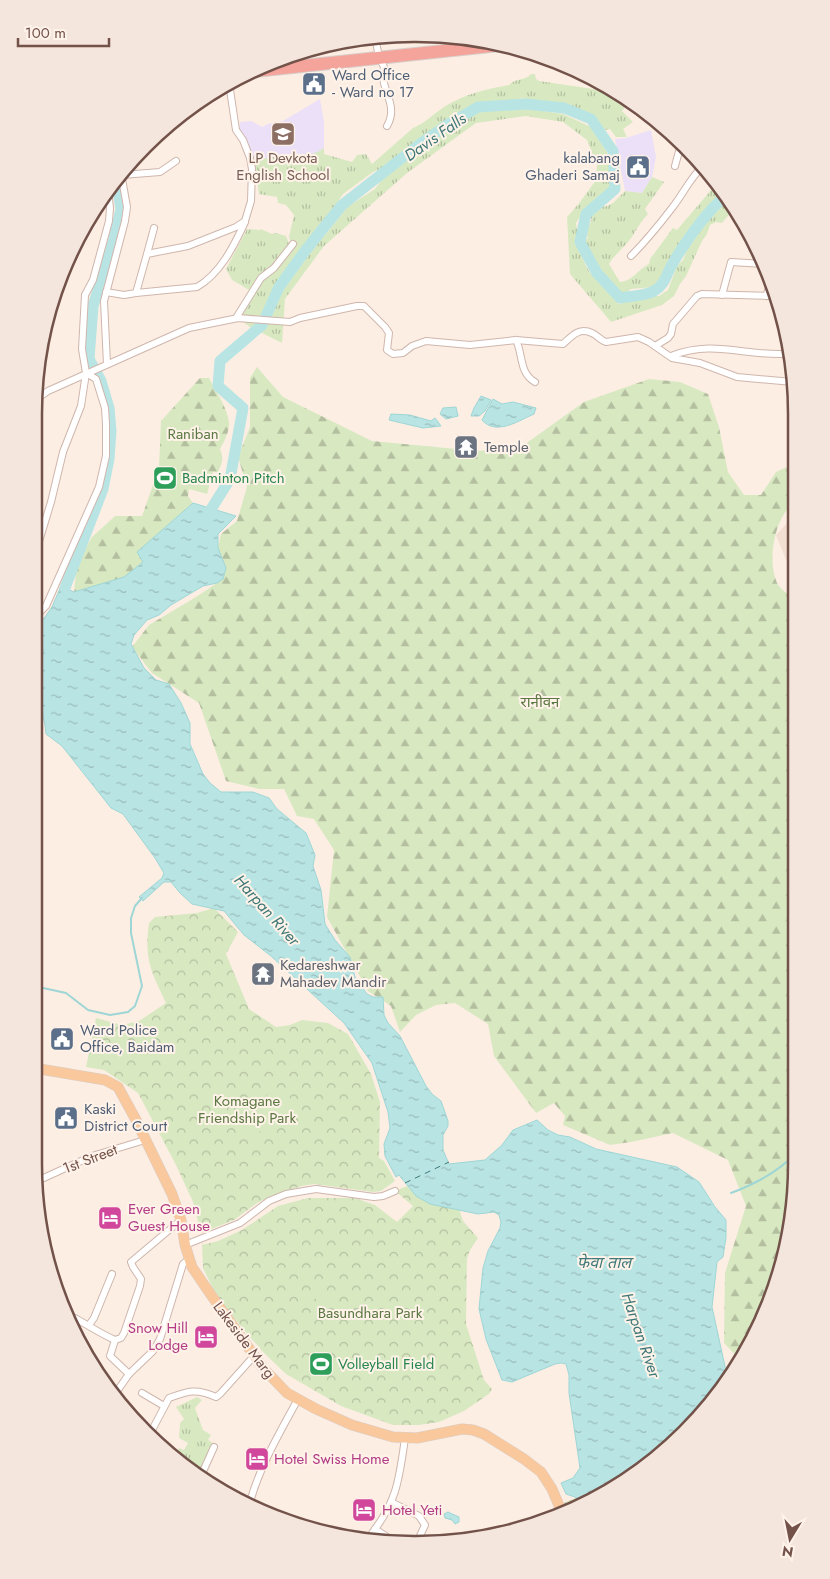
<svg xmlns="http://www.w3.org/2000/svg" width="830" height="1579" viewBox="0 0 830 1579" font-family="Jost,'Noto Sans Devanagari',sans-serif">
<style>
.residential{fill:#f3dfd1}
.education{fill:#ebe0f8}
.grass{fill:url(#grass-tufts)}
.forest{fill:url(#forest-firs)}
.park{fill:url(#park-crowns)}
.pitch{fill:#d8e9c2}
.water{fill:url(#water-ripples);stroke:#9ed6d6}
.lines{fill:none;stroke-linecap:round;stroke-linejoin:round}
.stream{stroke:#9ed6d6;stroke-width:2}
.river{stroke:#b8e5e4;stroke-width:11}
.ferry{stroke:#3e7878;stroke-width:1;stroke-dasharray:6 5;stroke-linecap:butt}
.street-casing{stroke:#cfb6ad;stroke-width:8}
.primary-casing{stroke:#d8cfcc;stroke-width:11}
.highway-casing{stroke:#d8cfcc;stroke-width:14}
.street{stroke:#fff;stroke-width:6}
.primary{stroke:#f9c89c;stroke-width:10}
.highway{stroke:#f5a49b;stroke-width:12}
.labels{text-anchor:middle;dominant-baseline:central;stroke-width:4;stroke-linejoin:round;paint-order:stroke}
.service-label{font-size:15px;fill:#4e5e75;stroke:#fff3e9;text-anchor:start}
.education-label{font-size:15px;fill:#785e54;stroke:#fff3e9}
.park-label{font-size:15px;fill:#5b7842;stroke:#fff3e9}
.worship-label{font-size:15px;fill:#5b616d;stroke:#fff3e9;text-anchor:start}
.leisure-label{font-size:15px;fill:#27864d;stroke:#fff3e9;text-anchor:start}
.street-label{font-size:15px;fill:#73524a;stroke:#fff3e9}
.hotel-label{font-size:15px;fill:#b23c85;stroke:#fff3e9;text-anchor:start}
.water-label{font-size:16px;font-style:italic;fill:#3e7878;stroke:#fff3e9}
.rim{fill:none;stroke:#73524a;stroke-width:2.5}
</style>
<defs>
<pattern id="grass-tufts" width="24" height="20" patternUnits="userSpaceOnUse" patternTransform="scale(1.25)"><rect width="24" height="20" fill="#d8e9c2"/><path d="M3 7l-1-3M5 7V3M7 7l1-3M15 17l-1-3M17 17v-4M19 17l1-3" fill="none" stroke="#b4bfa0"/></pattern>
<pattern id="forest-firs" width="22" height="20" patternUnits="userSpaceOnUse" patternTransform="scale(1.25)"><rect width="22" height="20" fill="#d8e9c2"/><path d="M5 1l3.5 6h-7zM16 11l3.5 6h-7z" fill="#b4bfa0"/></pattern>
<pattern id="park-crowns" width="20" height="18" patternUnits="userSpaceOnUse" patternTransform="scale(1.25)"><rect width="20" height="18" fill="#d8e9c2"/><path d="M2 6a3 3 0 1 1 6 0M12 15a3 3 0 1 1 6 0" fill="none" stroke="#b4bfa0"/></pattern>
<pattern id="water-ripples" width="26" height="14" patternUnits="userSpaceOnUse" patternTransform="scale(1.25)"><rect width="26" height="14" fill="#b8e5e4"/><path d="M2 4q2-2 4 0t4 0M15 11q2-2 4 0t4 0" fill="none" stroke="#9abcbb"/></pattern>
</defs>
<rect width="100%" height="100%" fill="#fceee3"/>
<polygon class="residential" points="793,517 794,572 791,572 776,535"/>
<g class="education">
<polygon points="320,99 324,122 324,148 317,153 309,156 288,154 270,159 254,160 250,155 249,146 239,128 240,122 251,121 262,127 268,124 283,121"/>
<polygon points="651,130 656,157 652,177 642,193 625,191 615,139 626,138"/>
</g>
<g class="grass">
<path d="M531 74H535L536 79 539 81 600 90 605 94 616 95 626 102V106L622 111 633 122 623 129 627 137H616L610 129 607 130 600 128 592 118 582 116 574 107 567 105 529 104 522 98 512 104 473 105 466 110 454 113 440 125 436 131 416 142 387 166 373 172 343 194 319 230 282 281 261 324 254 330 239 319C249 291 273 269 292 247L289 237 294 215 286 205 278 203 277 197 259 194 254 160C266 159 278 155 290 155 305 153 310 158 324 148V154L352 162 357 155 366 154 372 164 413 128C426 123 436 111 449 104 468 93 488 89 509 85 515 78 525 81 531 74Z"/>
<path d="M509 106 563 114 593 128 612 161V187L584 211 576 223C579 241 580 261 592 275 601 285 611 293 619 304L646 296H659L668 290 677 266 683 260 689 245 699 233 709 214 718 210 727 200 733 210 722 223 716 222 710 225 707 234 702 241 686 276 680 284 674 296 662 305 611 322 570 274 567 217 580 202 596 180 597 165 587 140 563 122 526 116 476 123 407 173 324 246 285 299 282 343 262 333 280 289 308 251 326 234 347 207 375 189 386 174 397 168 438 137 444 130 465 116 493 107Z"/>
<path d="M652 177 664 182 645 209 648 214C641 221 637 229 632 237 625 247 615 254 609 264L620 282C633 281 637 270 649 264L650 259 673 228 677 230 717 183 722 190 721 198 708 209 690 235 680 244 670 259 659 283 653 287 631 289 625 294 621 295 604 275 599 273 588 257 585 247 582 245 583 242 588 238 586 232 592 219 589 217 590 213H593L600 207 607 206 613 203 625 191 642 193Z"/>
<path d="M247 229 260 230 261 229 272 234 276 233 286 236 289 243C280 262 261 273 249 290L232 280 226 269Z"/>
<polygon points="197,1397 202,1400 195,1408 203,1430 211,1435 208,1440 213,1443 214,1447 200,1478 175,1455 179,1448 184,1450 188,1443 179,1438 180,1423 184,1419 176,1407"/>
</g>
<g class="forest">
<path d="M257 367 283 397 372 441 478 451 521 447 584 402 649 379 680 382 708 394 719 427 728 472 744 495H761L776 472 793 464V503C774 520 767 560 777 583 779 588 787 593 791 597L794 595 795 1189 783 1262 757 1333 740 1360 724 1343 725 1273 746 1206 728 1160 673 1133 631 1142 610 1145 563 1125 565 1116 554 1103 536 1113 494 1056 488 1024 455 1003 436 1005 416 1015 400 1032 391 1006 368 991 327 917 334 850 314 819 297 816 284 789H259L226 781 199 703 152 673 132 647 149 625 196 597 223 579 226 568 218 548 221 534 237 521 247 487 238 457 250 427V378Z"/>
<path d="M200 378H209C215 390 228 409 229 422 230 431 224 442 220 449 224 459 222 463 218 472H213L207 494 189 489 188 496 193 503 137 552 143 562 125 577 74 592 77 563 92 537 115 516H142L159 468 161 421Z"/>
</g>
<g class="park">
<polygon points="40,615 44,619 40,624 44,650 38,658 37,686 34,687 34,620"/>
<path d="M214 908 238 932 226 954 249 1009 276 1027 290 1025 302 1020 328 1023 348 1034 371 1074 380 1102 379 1158 384 1161 395 1181 381 1191 373 1192 314 1184 302 1186 279 1193 257 1203 234 1220 201 1233 193 1202 176 1165 138 1093 104 1070 86 1067 96 1018 122 1025 139 1021 166 1003C151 971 144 959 149 923L155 917 197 913Z"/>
<path d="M407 1186C426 1207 433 1204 459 1209L463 1221 478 1238 470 1250 467 1259 466 1324 484 1380 492 1389 489 1394 464 1411 439 1422 419 1425H393L341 1406 286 1374 263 1352 244 1330 217 1297 203 1268 202 1245 218 1241 242 1230 278 1206 308 1198H355L375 1205 397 1222 413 1206 395 1191Z"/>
<polygon points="576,1498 582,1503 566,1513 561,1504"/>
</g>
<g class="pitch">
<polygon points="282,1085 296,1108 249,1139 234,1117"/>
<polygon points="319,1288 328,1297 320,1306 313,1295"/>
<polygon points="315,1351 335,1367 327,1376 307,1361"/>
</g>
<g class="water">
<polygon points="481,396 491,400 485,411 479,416 471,416 474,408"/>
<path d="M493 399 502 404 513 402 536 408 534 414C518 421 496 436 482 420Z"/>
<polygon points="456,407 458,416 446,419 440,414 443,408"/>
<polygon points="391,414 410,415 431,421 435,418 441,426 423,428 389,420"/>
<path d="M193 503 236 516 218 534V548L226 568 223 579 217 583 203 586 171 605 159 615 147 620 134 635 131 644 144 668 156 680 169 684 181 703 190 723V744L203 774 210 783 221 792H253L269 798 277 809 306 833 315 855 313 866 321 890 325 924 335 940 350 957 355 977 367 994 373 997H383L384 1015 388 1023 400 1036 426 1086 432 1094 441 1101 448 1121V1126L443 1135V1150L449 1164 485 1160 502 1145 513 1130 537 1120 548 1130 558 1135 570 1137 596 1149 677 1167 699 1182 715 1207 726 1220V1237L723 1257 717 1262 712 1307 726 1371 731 1375 717 1396 667 1450 582 1503 575 1497 566 1494 561 1483 573 1478 580 1468 569 1393V1375L566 1364 561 1363 555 1364 512 1382 502 1380 486 1339 479 1309 483 1268 488 1251 500 1228 501 1222 499 1215 494 1212 478 1214 430 1204 416 1196 399 1175 396 1177 385 1156 384 1144 390 1128 388 1112 372 1063 344 1023 271 956 244 935 224 911 192 904 180 893 171 882H164L143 901 139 897 162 878 164 873 155 858 123 814 111 808 62 746 46 734C44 707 27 674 44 650L37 643 40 624 52 607 61 586 74 592 124 577 143 562 137 552Z"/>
<polygon points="448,1512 459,1517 459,1522 455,1524 452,1520 445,1518 444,1514"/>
</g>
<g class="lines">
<g class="stream">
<polyline points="34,986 66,993 88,1010 110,1015 128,1012 135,1006 142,986 131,933 131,918 135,906 141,899"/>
<polyline points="34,1123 37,1111 34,1085"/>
<path d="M731 1193C755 1184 777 1173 795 1154"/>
</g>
<g class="river">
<path d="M203 522 230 479 243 408 218 386 220 361 262 325 279 287 305 251 342 205 420 144 447 125 478 107 526 104 564 108 591 119 613 151 615 189 586 214 580 242 597 273 620 298C630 296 646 296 654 291 666 284 666 274 673 263 687 239 705 214 725 196"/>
<polyline points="65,588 103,489 109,459 111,431 109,408 101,381 89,359 93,306 114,239 121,209 116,179"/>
</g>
<polyline class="ferry" points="405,1183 449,1162"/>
<defs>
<g id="street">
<path d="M375 37 379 57 384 67C378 88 400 104 387 126"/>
<polyline points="659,123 661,128 668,130"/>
<polyline points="675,166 681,144"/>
<polyline points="122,175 160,172 176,161"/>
<polyline points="147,254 154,228"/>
<path d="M631 256C646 241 659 225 672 208 684 193 688 181 702 167"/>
<polyline points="106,292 124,295 136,293 147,254 188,246 236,227 245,221 251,201 252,169 250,158 243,140 236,130 229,83"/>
<path d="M136 293 197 287C220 274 234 246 245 222"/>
<polyline points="722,295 731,262 764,264"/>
<polyline points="766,296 771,283"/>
<polyline points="236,318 261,278 274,268 293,244"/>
<path d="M516 340C523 354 519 373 535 382"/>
<polyline points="655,346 668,338 671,334 673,324 697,296 702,294 775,296"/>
<path d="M671 356C713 340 741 355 782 354"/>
<polyline points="107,364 104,301 125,221 127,207 121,173"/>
<path d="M35 400 48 391 189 328 238 318 290 322 300 318 357 306H364L385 327 389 333 387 350 393 354 403 353 412 346 426 341 470 345 516 340 563 344C572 336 579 327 592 333 597 335 600 340 606 342L638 337 649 342 672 358 700 363 737 377 793 382"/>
<polyline points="34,558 51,502 63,452 81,406 86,373 82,349 85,295 93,280 109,221 110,208 108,190"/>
<polyline points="34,618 46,606 99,487 106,456 106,424 105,408 96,379 86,373"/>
<polyline points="37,1181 92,1156 145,1140"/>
<polyline points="185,1245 240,1223 269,1201 286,1194 316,1189 374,1197 383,1196 395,1191"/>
<path d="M69 1315C85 1323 99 1333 115 1340"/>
<polyline points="89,1325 94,1318 112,1274"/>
<polyline points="115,1340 121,1338 124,1333 140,1286 141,1279 133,1267 131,1262 181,1220"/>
<polyline points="129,1374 153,1351 160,1339 183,1264 189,1259"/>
<polyline points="142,1393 164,1406"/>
<polyline points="113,1397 129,1374 110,1356 115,1340"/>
<path d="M151 1432 169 1398C188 1391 196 1388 216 1397L220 1394 254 1356"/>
<polyline points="200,1478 214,1447"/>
<path d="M250 1502C260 1466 280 1432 298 1399"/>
<polyline points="391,1502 419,1516 425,1525 419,1538 428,1543"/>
<polyline points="375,1529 392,1540"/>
<path d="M369 1537C397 1502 399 1481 405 1438"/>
</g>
<polyline id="primary" points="34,1068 105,1080 118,1087 136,1120 172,1194 181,1220 185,1245 192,1267 209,1292 263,1368 287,1393 316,1409 352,1425 393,1437 417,1438 462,1429 473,1430 484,1434 524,1459 541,1472 552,1489 563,1515"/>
<polyline id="highway" points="255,71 500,45"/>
</defs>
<use href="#street" class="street-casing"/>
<use href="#primary" class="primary-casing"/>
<use href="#highway" class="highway-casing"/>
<use href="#street" class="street"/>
<use href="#primary" class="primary"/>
<use href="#highway" class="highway"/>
</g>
<defs>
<symbol id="civic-square" viewBox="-11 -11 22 22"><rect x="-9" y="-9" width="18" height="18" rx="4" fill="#5c6f8a" stroke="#fff3e9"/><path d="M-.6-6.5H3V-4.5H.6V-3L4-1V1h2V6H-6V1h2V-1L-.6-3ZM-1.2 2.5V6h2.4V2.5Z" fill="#fff"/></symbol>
<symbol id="school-square" viewBox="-11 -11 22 22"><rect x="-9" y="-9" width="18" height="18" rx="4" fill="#8d6e63" stroke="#fff3e9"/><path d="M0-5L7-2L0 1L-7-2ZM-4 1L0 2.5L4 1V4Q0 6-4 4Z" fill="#fff"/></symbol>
<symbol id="temple-square" viewBox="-11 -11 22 22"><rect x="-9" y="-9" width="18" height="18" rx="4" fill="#6b7280" stroke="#fff3e9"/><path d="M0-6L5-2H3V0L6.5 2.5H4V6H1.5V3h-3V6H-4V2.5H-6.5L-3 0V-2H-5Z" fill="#fff"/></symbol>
<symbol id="stadium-square" viewBox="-11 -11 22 22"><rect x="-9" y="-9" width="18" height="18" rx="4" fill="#2e9e5b" stroke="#fff3e9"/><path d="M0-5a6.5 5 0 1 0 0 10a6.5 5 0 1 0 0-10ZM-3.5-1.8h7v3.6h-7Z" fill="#fff"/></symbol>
<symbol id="hotel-square" viewBox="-11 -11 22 22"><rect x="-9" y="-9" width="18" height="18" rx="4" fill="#d1479c" stroke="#fff3e9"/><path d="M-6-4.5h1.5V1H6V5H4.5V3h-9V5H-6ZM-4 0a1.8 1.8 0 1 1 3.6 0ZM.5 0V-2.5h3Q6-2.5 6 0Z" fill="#fff"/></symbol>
</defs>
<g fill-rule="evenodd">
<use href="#civic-square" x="300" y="70" width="28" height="28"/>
<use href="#school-square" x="269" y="120" width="28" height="28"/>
<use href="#civic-square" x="624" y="153" width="28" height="28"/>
<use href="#temple-square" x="452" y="433" width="28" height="28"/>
<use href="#stadium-square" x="151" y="464" width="28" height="28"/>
<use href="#temple-square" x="249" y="960" width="28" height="28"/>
<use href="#civic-square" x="48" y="1025" width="28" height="28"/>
<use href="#civic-square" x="52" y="1104" width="28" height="28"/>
<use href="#hotel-square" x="96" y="1204" width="28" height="28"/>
<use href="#hotel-square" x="192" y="1323" width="28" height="28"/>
<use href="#stadium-square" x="307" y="1350" width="28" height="28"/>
<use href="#hotel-square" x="243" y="1445" width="28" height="28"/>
<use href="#hotel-square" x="350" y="1496" width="28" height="28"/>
</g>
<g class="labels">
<g class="service-label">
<text x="332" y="75">Ward Office<tspan x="332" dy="17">- Ward no 17</tspan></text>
<text x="620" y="158" text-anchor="end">kalabang<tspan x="620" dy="17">Ghaderi Samaj</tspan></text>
<text x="80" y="1030">Ward Police<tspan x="80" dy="17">Office, Baidam</tspan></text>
<text x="84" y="1109">Kaski<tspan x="84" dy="17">District Court</tspan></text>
</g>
<g class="education-label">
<text x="283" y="158">LP Devkota<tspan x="283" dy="17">English School</tspan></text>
</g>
<g class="park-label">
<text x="193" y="434">Raniban</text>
<text x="540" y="702">रानीवन</text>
<text x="247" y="1101">Komagane<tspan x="247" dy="17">Friendship Park</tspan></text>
<text x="370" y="1313">Basundhara Park</text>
</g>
<g class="worship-label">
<text x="484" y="447">Temple</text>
<text x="280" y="965">Kedareshwar<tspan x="280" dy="17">Mahadev Mandir</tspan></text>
</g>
<g class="leisure-label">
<text x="182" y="478">Badminton Pitch</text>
<text x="338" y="1364">Volleyball Field</text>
</g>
<g class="street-label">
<text transform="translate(90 1159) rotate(-21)">1st Street</text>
<text transform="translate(244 1340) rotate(53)">Lakeside Marg</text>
</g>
<g class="hotel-label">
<text x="128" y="1209">Ever Green<tspan x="128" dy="17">Guest House</tspan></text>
<text x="188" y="1328" text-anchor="end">Snow Hill<tspan x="188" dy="17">Lodge</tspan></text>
<text x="274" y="1459">Hotel Swiss Home</text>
<text x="382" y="1510">Hotel Yeti</text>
</g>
<g class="water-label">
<text transform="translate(435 137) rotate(-35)">Davis Falls</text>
<text transform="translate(267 910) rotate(48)">Harpan River</text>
<text x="604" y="1262">फेवा ताल</text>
<text transform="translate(641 1335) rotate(71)">Harpan River</text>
</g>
</g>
<path d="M0 0H830V1579H0ZM414 42H416A372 372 0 0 1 788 414V1164A372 372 0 0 1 416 1536H414A372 372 0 0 1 42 1164V414A372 372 0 0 1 414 42Z" fill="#f4e6dc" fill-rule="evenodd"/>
<path class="rim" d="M414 42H416A372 372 0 0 1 788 414V1164A372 372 0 0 1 416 1536H414A372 372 0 0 1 42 1164V414A372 372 0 0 1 414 42Z"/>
<g transform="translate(790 1539) rotate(190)" stroke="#fff3e9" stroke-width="4" paint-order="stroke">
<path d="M0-4L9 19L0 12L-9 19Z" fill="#73524a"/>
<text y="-8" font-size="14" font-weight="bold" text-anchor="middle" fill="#73524a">N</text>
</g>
<path d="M18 38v8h91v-8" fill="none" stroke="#73524a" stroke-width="2.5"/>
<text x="25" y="38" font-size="15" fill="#73524a" stroke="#fff3e9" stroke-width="4" paint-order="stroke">100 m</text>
</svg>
